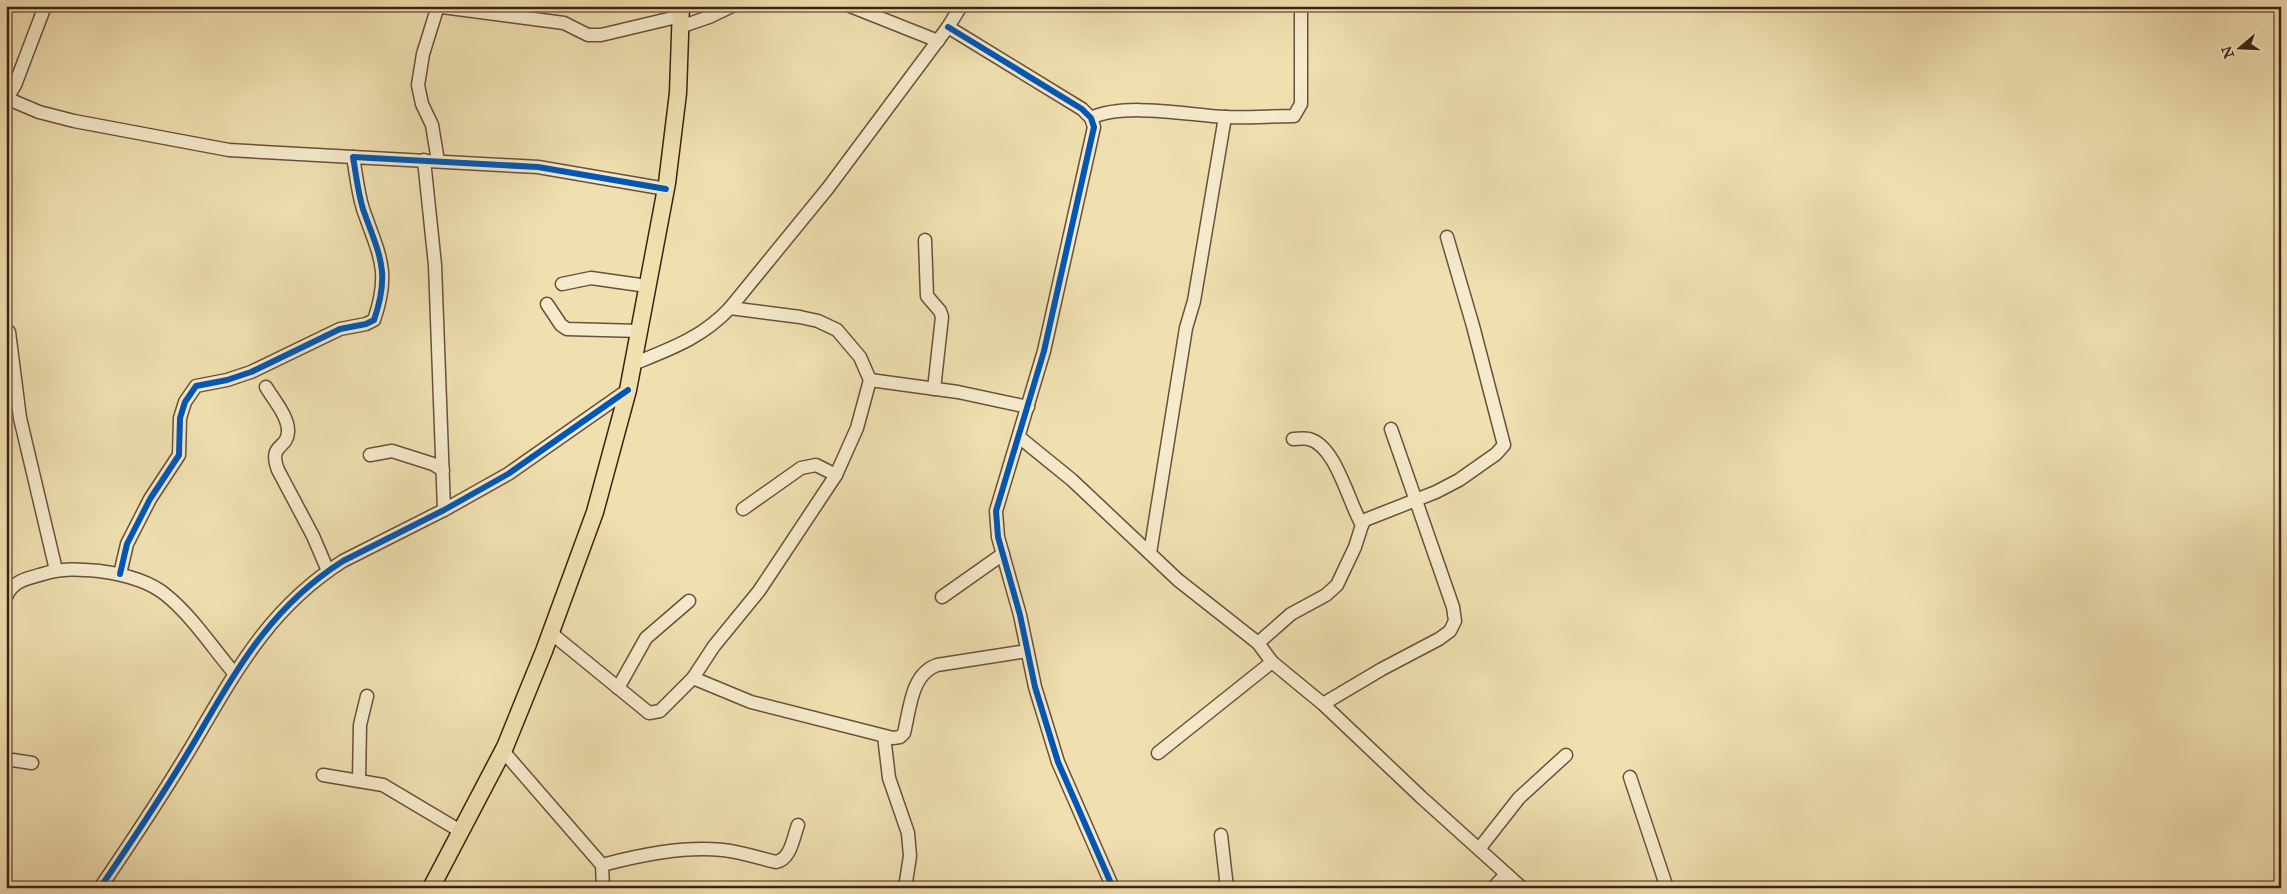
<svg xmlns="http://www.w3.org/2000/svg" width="2287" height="894" viewBox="0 0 2287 894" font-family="'IM FELL Great Primer',serif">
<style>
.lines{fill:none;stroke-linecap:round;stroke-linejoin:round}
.minor-casing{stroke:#6a503b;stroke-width:15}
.major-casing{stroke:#3e2014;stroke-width:19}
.minor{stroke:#f5ebcc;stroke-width:12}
.major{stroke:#f0e0b0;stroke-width:16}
.cycleway-casing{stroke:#f5ebcc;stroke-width:9}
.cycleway{stroke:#0057b8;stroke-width:6}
</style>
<rect width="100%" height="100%" fill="#f0e0b0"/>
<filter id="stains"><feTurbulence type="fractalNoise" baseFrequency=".004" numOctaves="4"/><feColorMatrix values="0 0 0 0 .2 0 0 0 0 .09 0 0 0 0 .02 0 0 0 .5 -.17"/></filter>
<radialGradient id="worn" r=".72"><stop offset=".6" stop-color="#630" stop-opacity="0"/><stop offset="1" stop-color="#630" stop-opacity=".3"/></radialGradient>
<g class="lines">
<defs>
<g id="minor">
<polyline points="850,6 938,41"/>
<polyline points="680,27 709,17 732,6"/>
<polyline points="948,27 1082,109 1091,118 1094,127 1044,351 996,511 998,537 1020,615 1035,687 1058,762 1113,888"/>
<polyline points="6,98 39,112 74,121 229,150 353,157"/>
<polyline points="6,100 15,85 45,6"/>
<path d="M1091 118C1126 102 1187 115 1225 117 1248 118 1271 116 1294 116L1301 104V6"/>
<polyline points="424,160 435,265 444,510"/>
<polyline points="438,161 432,125 422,104 418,85 423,54 437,9 442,7 564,23 588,35 601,35 681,16"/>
<polyline points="925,240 927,296 940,311 942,317 934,389"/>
<polyline points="562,284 591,278 647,286"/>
<polyline points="547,304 561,325 567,329 640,331"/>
<polyline points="9,332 20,418 56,570"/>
<path d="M633 364C670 349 702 338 730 308L828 188 948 27 961 6"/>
<polyline points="870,380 958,392 1028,407"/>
<path d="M266 387C273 399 289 417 288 432 287 450 268 443 278 470L313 536 328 571"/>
<polyline points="1019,437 1072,480 1178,580 1258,643 1272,662 1323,704 1421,797 1522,888"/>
<path d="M1293 439C1297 439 1304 438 1309 439 1336 446 1348 501 1362 525"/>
<polyline points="370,455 392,451 433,464 443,470"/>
<polyline points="743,509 801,468 816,465 836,475"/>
<polyline points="1150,553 1186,328 1194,301 1225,117"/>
<path d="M120 574 127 544 150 499 179 455 180 418 185 402 196 386 227 380 251 372 340 329 366 324 374 320C391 271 379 255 363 209 358 193 356 174 353 157L538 167 666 189"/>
<path d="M6 597C12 581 28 578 43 574 62 568 79 569 99 571 122 574 148 580 166 595 192 616 212 647 234 673"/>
<polyline points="942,597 1003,554"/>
<polyline points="551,633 649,713 660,711 693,678 714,646 759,591 836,475 857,428 870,380 860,357 837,330 818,321 800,317 730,308"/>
<polyline points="1258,643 1291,614 1326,595 1337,585 1355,547 1362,525 1365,520 1436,492 1459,480 1496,454 1504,445 1473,326 1447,237"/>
<path d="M693 678 751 702 893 738 900 737 904 733C910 709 911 674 937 665L1027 651"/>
<polyline points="618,688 646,638 689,601"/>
<polyline points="1323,704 1382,669 1439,639 1450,631 1455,621 1453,607 1391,429"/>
<polyline points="884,736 889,778 908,833 910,856 905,888"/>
<polyline points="503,751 602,865 603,888"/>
<polyline points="1158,753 1272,662"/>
<polyline points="6,759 32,763"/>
<polyline points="323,775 383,785 462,832"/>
<polyline points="1630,777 1667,888"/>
<polyline points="359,781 360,725 367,696"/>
<polyline points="1221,835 1227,888"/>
<polyline points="1479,849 1519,798 1566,755"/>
<path d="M602 865C640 855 683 846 723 850 741 852 759 858 776 862 791 859 793 838 798 825"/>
<path d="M100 888C132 841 164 793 193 744 236 671 269 608 343 561L444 510 508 474 628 390"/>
<polyline points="1493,888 1506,874"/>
</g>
<polyline id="major" points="431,888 505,747 544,651 595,512 628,390 667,183 678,93 681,6"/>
</defs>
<use href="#minor" class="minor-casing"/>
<use href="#major" class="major-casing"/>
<use href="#minor" class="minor"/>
<use href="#major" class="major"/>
<defs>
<g id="cycleway">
<polyline points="948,27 1082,109 1091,118 1094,127 1044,351 996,511 998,537 1020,615 1035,687 1058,762 1113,888"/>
<path d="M120 574 127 544 150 499 179 455 180 418 185 402 196 386 227 380 251 372 340 329 366 324 374 320C391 271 379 255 363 209 358 193 356 174 353 157L538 167 666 189"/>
<path d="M100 888C132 841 164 793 193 744 236 671 269 608 343 561L444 510 508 474 628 390"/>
</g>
</defs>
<use href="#cycleway" class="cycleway-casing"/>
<use href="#cycleway" class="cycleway"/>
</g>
<rect width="2287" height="894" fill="none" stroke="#f0e0b0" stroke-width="25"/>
<rect x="8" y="8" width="2272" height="879" fill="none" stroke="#3e2014" stroke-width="2.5"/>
<rect x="12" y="12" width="2262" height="869" fill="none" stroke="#3e2014"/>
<g transform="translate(2240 48) rotate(251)" stroke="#f5ebcc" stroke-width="4" paint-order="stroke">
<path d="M0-4L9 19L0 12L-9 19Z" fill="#3e2014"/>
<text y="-8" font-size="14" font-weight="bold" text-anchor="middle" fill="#3e2014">N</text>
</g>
<rect width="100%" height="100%" filter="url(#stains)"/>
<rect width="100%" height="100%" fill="url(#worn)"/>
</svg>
